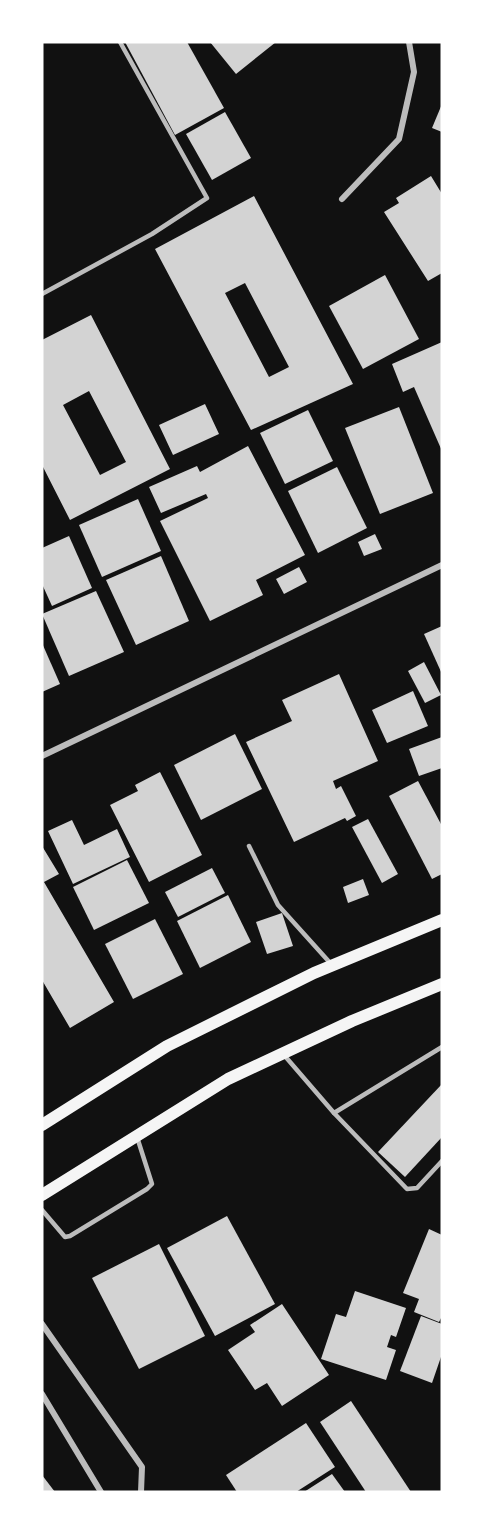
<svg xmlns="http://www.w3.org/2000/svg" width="484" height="1534" viewBox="0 0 484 1534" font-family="Helvetica,sans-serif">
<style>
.building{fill:#d3d3d3;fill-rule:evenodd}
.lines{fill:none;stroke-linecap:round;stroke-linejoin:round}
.service{stroke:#bcbcbc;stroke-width:4.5}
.minor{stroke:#bcbcbc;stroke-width:6}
.secondary{stroke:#f5f5f5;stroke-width:12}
</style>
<rect width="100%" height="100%" fill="#111"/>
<g class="building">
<polygon points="125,42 187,42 224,108 175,135"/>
<polygon points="210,42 276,42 236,74"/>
<polygon points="442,104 442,132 432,128"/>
<polygon points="225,112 251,158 212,180 186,134"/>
<polygon points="431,176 442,194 442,273 428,281 384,212 399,203 396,198"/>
<path d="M254 196 353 384 251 430 155 249ZM245 283 289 367 269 377 225 293Z"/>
<polygon points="385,275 419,339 363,369 329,306"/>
<path d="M91 315 170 469 70 520 42 465V340ZM89 391 126 462 100 475 63 405Z"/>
<polygon points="442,342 442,451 414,387 403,392 392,364"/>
<polygon points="205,404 219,434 173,455 159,425"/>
<polygon points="399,407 433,493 380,514 345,428"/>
<polygon points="308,410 333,461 285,484 260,433"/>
<polygon points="248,446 305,555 256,580 263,595 210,621 160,521 208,498 206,494 161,513 149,487 197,466 200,472"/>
<polygon points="337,467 367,528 318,553 288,491"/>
<polygon points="138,499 161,551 102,577 79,525"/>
<polygon points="375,534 382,549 364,556 358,542"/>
<polygon points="69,536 92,588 52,606 42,584 42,548"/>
<polygon points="161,556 189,621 136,645 106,580"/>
<polygon points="299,567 307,582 284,594 276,579"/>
<polygon points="96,591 124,652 69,676 42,614"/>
<polygon points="442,626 442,674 424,634"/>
<polygon points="42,643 60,684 42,692"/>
<polygon points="424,662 441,695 425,703 408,671"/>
<polygon points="339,674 378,761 333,781 336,789 341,786 356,816 347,821 345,818 294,842 246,742 292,721 282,700"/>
<polygon points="413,691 428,726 387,743 372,710"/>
<polygon points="235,734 262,789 201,820 174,765"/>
<polygon points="442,737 442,768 419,776 409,749"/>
<polygon points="160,772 202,855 149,882 110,805 138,791 135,785"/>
<polygon points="418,781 442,826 442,874 432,879 389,796"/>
<polygon points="368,819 398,874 382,883 352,827"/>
<polygon points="72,820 84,845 117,829 130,857 73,884 48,831"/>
<polygon points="42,846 59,874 44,882 114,1002 70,1028 42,980"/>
<polygon points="127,860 149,903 94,930 73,887"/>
<polygon points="212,868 225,893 178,917 165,892"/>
<polygon points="363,879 369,895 348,903 343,887"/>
<polygon points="228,895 251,942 200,968 177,921"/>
<polygon points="282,913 293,946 267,954 256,922"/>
<polygon points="155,919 183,974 133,999 105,944"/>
<polygon points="442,1084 442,1137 405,1177 378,1152"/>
<polygon points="227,1216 275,1304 215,1336 167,1248"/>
<polygon points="429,1229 442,1235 442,1316 439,1322 414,1312 419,1299 403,1293"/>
<polygon points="159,1244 205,1336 139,1369 92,1278"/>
<polygon points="355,1291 406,1308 396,1337 391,1335 387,1347 396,1350 386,1380 321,1359 336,1314 346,1317"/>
<polygon points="282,1304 329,1375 282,1406 267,1383 255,1390 228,1350 255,1332 250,1325"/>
<polygon points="421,1316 442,1324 442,1354 432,1383 400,1371"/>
<polygon points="351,1401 411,1492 366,1492 320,1422"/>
<polygon points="306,1423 335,1467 296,1492 237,1492 226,1475"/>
<polygon points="332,1474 345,1492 304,1492"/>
<polygon points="42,1475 55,1492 42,1492"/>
</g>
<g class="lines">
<g class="service">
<polyline points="42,294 152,234 207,198 120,42"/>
<polyline points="249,846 278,905 332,965"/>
<polyline points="284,1055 334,1113 442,1047"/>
<polyline points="334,1113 407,1189 417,1188 442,1161"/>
<polyline points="42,1210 65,1237 70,1236 147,1189 152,1184 137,1137"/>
</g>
<g class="minor">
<polyline points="342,199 399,139 414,72 409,42"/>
<polyline points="42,756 442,565"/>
<polyline points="42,1324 142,1467 141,1492"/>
<polyline points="42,1394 101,1492"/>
</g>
<g class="secondary">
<polyline points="42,1125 167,1046 314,973 442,920"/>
<polyline points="42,1195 228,1079 352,1021 442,984"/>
</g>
</g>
<rect width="484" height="1534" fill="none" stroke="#ffffff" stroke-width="87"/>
</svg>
